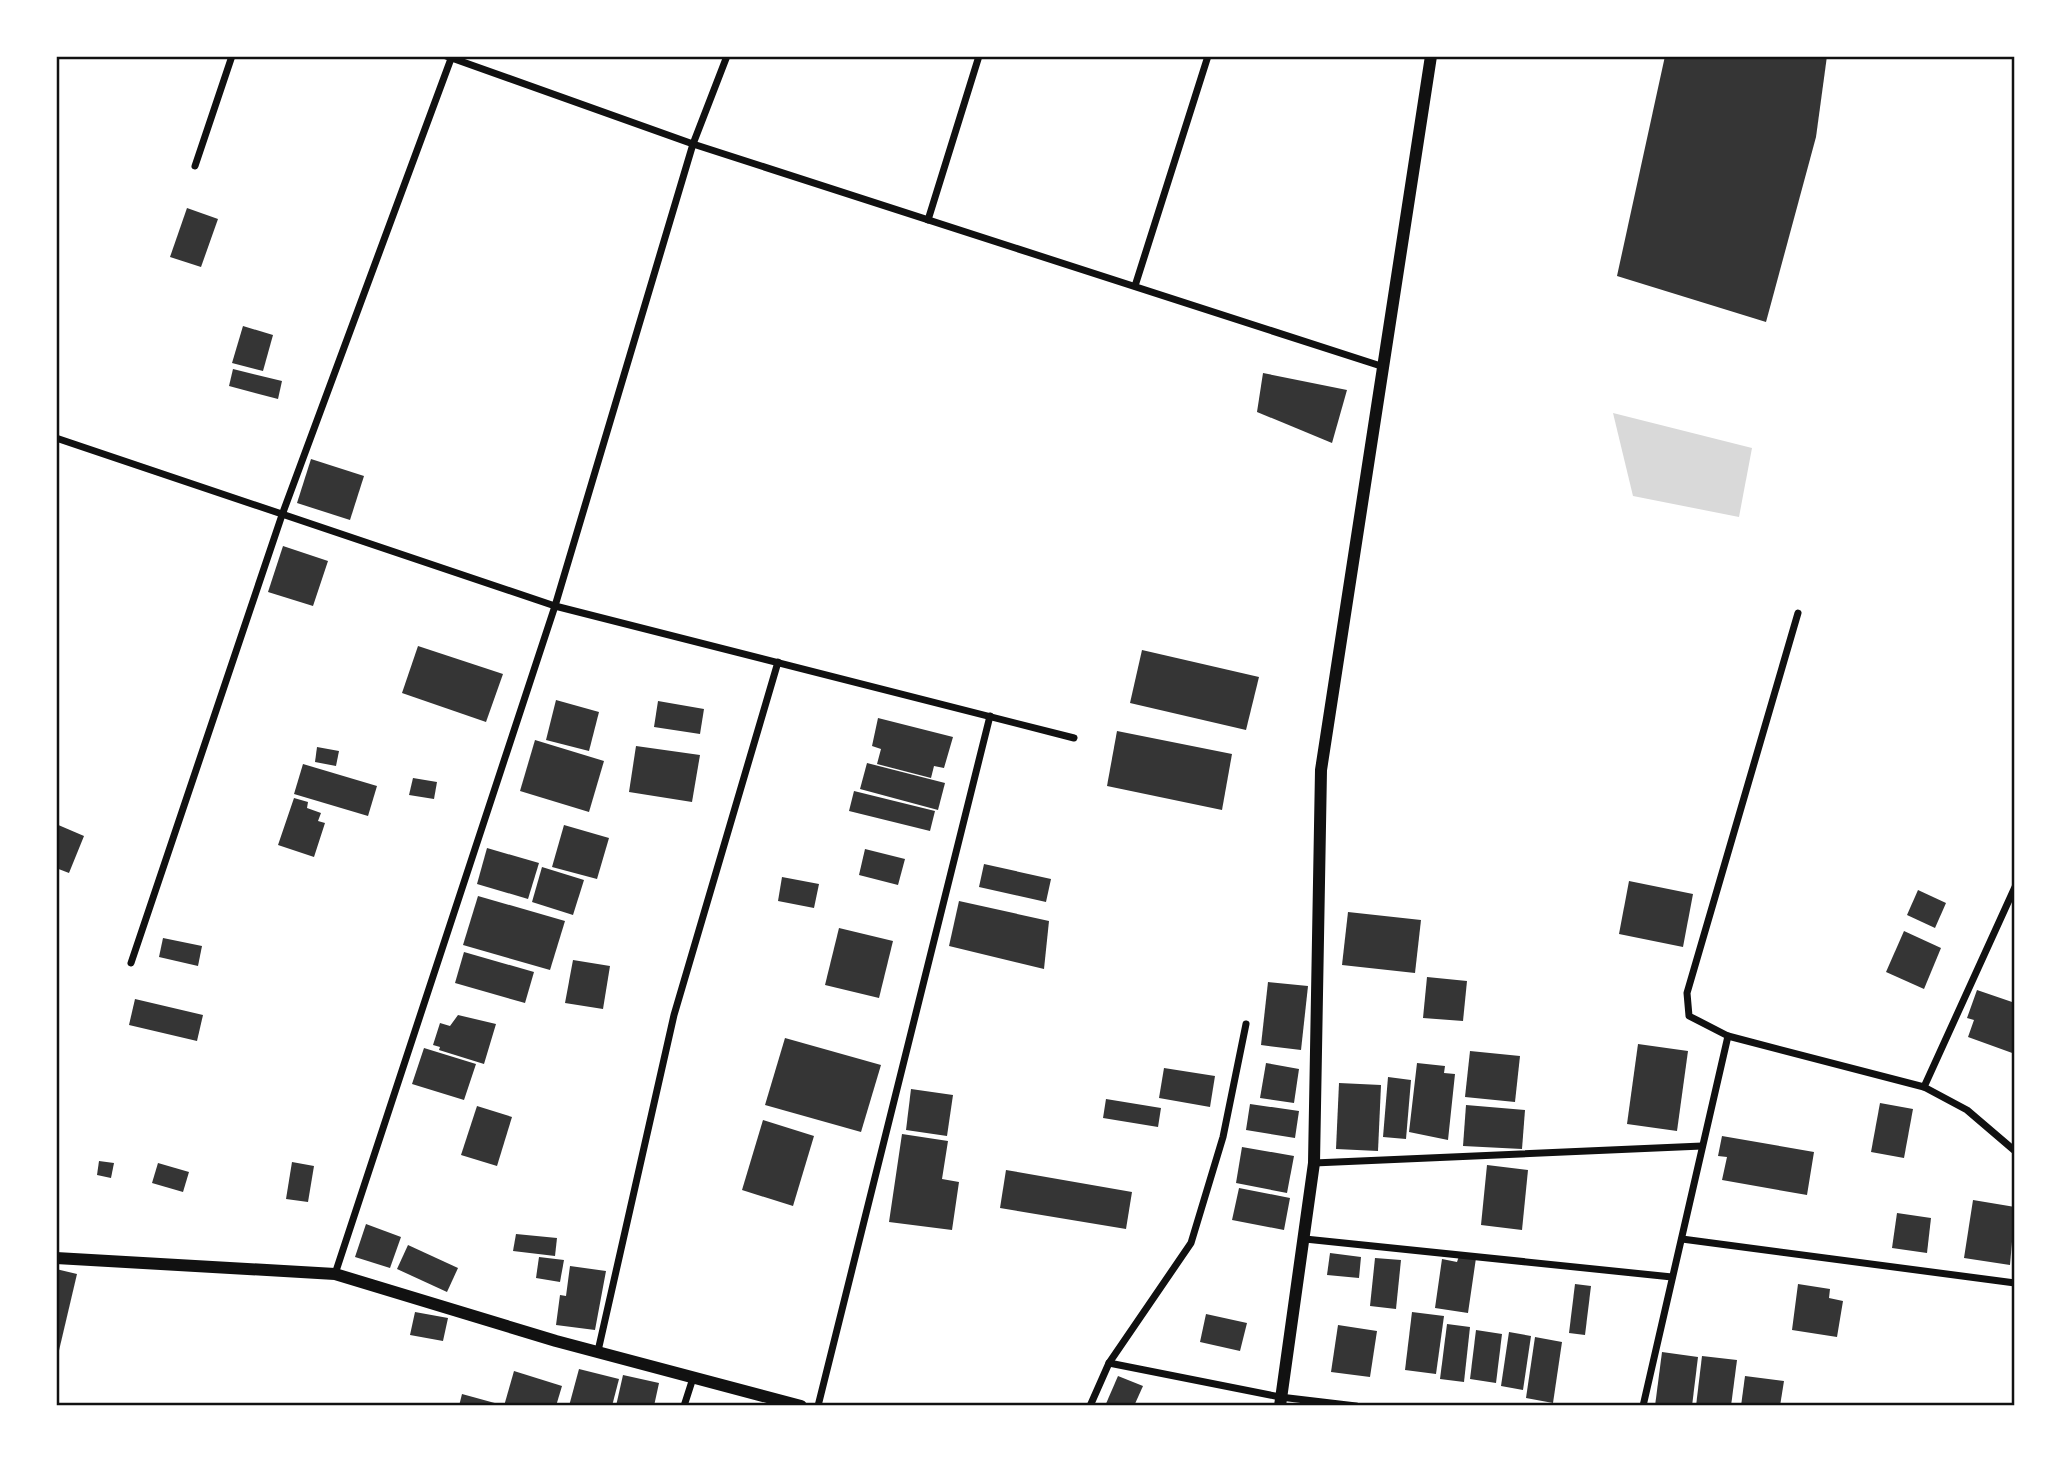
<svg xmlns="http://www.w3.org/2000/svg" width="2071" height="1462" viewBox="0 0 2071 1462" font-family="'Work Sans',sans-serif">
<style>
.water{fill:#d9d9d9}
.building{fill:#353535}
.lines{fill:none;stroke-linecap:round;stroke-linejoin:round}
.minor{stroke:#111;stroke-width:7}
.tertiary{stroke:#111;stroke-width:12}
.neatline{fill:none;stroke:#111;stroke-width:2.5}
</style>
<rect width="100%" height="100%" fill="#fff"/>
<polygon class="water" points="1613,413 1752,448 1739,517 1633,496"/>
<g class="building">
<polygon points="1665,56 1827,56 1816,137 1766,322 1617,276"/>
<polygon points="187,208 218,219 201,267 170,257"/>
<polygon points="243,326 273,335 263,371 232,363"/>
<polygon points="233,369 282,381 278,399 229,386"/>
<polygon points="1263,373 1347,390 1332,443 1257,412"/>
<polygon points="311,459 364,476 350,520 297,503"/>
<polygon points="283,546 328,561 313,606 268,592"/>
<polygon points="418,646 503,674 486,722 402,693"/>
<polygon points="1142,650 1259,677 1246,730 1130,703"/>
<polygon points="556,700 599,712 589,751 546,740"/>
<polygon points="658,701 704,709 700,734 654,727"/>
<polygon points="878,718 953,737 944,768 934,766 931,778 877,764 881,749 872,746"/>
<polygon points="1117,731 1232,754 1222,810 1107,786"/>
<polygon points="535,740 604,761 589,812 520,791"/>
<polygon points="636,746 700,755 692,802 629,792"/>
<polygon points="317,747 339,751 336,766 315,762"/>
<polygon points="867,763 945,783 938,810 860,789"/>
<polygon points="303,764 377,786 368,816 294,794"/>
<polygon points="413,778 437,782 434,799 409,795"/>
<polygon points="854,791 935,811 930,831 849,811"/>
<polygon points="294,798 308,802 307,808 321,813 318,821 325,823 314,857 278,845"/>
<polygon points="56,824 84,836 69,873 56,868"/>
<polygon points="564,825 609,838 597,879 552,867"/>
<polygon points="487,848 539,863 528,899 477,884"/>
<polygon points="865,849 905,859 898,885 859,875"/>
<polygon points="984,864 1051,879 1046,902 979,887"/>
<polygon points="542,867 584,880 573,915 532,902"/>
<polygon points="782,877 819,884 814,908 778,901"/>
<polygon points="1629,881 1693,894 1683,947 1619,934"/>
<polygon points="1918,890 1946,903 1935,928 1907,915"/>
<polygon points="478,896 565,921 550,970 463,945"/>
<polygon points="959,901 1049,921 1044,969 949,946"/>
<polygon points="1348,912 1421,920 1415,973 1342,965"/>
<polygon points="839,928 893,941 879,998 825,985"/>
<polygon points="1904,931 1941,948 1924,989 1886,972"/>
<polygon points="163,938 202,946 198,966 159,957"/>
<polygon points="464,952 534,972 525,1003 455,983"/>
<polygon points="573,960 610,966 603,1009 565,1003"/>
<polygon points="1427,977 1467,981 1463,1021 1423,1018"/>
<polygon points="1268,982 1308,986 1301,1050 1261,1045"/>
<polygon points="1977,990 2015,1003 2015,1054 1968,1037 1974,1020 1967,1018"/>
<polygon points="135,999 203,1015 197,1041 129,1025"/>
<polygon points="458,1015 496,1024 484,1064 439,1050 440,1047 433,1045 440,1023 450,1026"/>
<polygon points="785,1038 881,1065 861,1132 765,1105"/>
<polygon points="1638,1044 1688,1051 1677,1131 1627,1124"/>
<polygon points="424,1048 476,1064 464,1100 412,1084"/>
<polygon points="1470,1051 1520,1056 1515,1102 1465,1097"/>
<polygon points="1266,1063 1299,1069 1294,1103 1260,1098"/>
<polygon points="1417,1063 1445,1066 1444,1073 1455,1074 1448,1140 1409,1132"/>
<polygon points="1164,1068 1215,1076 1210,1107 1159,1098"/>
<polygon points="1388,1077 1411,1080 1406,1139 1383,1137"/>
<polygon points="1339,1083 1381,1085 1378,1151 1336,1149"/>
<polygon points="911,1089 953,1095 947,1136 906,1130"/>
<polygon points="1106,1099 1161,1108 1158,1127 1103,1118"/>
<polygon points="1880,1103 1913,1109 1904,1158 1871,1152"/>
<polygon points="1250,1104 1299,1111 1295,1138 1246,1130"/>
<polygon points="1466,1105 1525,1110 1522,1149 1463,1146"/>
<polygon points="477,1106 512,1117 497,1166 461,1155"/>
<polygon points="763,1120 814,1136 793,1206 742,1190"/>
<polygon points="902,1134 948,1141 942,1179 959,1182 952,1230 889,1222"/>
<polygon points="1722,1136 1814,1152 1807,1195 1722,1180 1727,1157 1718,1156"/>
<polygon points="1242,1147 1294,1156 1287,1193 1236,1183"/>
<polygon points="99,1161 114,1163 111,1178 97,1175"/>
<polygon points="292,1162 314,1166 308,1202 286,1199"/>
<polygon points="158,1163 189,1172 183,1192 152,1183"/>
<polygon points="1487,1165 1528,1170 1522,1230 1481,1225"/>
<polygon points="1006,1170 1132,1192 1126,1229 1000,1208"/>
<polygon points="1239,1188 1290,1198 1284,1230 1232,1220"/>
<polygon points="1973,1200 2015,1207 2010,1265 1964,1258"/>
<polygon points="1897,1213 1931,1218 1927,1253 1892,1248"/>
<polygon points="366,1224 401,1237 390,1268 355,1257"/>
<polygon points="516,1234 557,1238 555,1256 513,1251"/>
<polygon points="408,1245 458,1268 447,1292 397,1269"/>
<polygon points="1330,1253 1361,1257 1359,1278 1327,1275"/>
<polygon points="1459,1256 1476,1258 1468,1313 1435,1308 1442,1259 1457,1262"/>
<polygon points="539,1257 564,1260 560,1282 536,1278"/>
<polygon points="1375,1258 1401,1260 1396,1309 1370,1306"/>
<polygon points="570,1266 606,1271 595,1330 556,1325 560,1295 566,1296"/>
<polygon points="56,1269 77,1274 57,1359 56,1359"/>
<polygon points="1575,1284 1591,1286 1585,1335 1569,1333"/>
<polygon points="1798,1284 1830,1289 1829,1298 1843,1301 1837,1337 1792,1330"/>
<polygon points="415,1312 448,1318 443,1341 410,1335"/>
<polygon points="1412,1312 1444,1316 1436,1374 1405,1370"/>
<polygon points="1206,1314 1247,1323 1240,1351 1200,1342"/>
<polygon points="1447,1324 1470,1327 1464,1382 1440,1379"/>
<polygon points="1338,1325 1377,1331 1370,1377 1331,1372"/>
<polygon points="1476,1330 1502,1334 1496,1383 1470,1379"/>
<polygon points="1509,1332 1531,1336 1523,1390 1501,1386"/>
<polygon points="1535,1337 1562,1342 1553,1403 1526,1398"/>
<polygon points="1662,1352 1698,1357 1692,1406 1655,1406"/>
<polygon points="1702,1356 1737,1360 1731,1406 1696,1406"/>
<polygon points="579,1369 619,1379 612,1406 569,1406"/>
<polygon points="514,1371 562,1386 556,1406 504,1406"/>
<polygon points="623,1375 659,1383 654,1406 616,1406"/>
<polygon points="1118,1376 1143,1386 1134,1406 1105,1406"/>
<polygon points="1745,1376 1784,1381 1780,1406 1741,1406"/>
<polygon points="462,1394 502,1405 502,1406 459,1406"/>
</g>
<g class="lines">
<g class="minor">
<polyline points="446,56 693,144 1384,367"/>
<polyline points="195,166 232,56"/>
<polyline points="928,220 979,56"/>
<polyline points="1135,286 1208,56"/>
<polyline points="56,438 555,606 1074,738"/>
<polyline points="1798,613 1687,993 1689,1016 1728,1036 1924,1087 1967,1110 2015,1151"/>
<polyline points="131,963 282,515 452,56"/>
<polyline points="1924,1087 2015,887"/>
<polyline points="1314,1163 1702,1146"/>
<polyline points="1305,1239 1672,1277"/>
<polyline points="1682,1239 2015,1283"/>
<polyline points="335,1274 555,606 693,144 727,56"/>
<polyline points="598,1351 674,1015 778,662"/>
<polyline points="1109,1363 1280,1397 1356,1406"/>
<polyline points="684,1406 693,1378"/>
<polyline points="818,1406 990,716"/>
<polyline points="1090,1406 1109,1363 1191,1243 1223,1137 1246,1024"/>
<polyline points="1643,1406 1728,1036"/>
</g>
<g class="tertiary">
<polyline points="56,1258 335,1274 556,1341 801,1406"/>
<polyline points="1280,1406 1314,1163 1321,770 1431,56"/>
</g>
</g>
<rect width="2071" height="1462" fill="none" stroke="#ffffff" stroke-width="116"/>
<rect x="58" y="58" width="1955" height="1346" class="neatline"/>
</svg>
